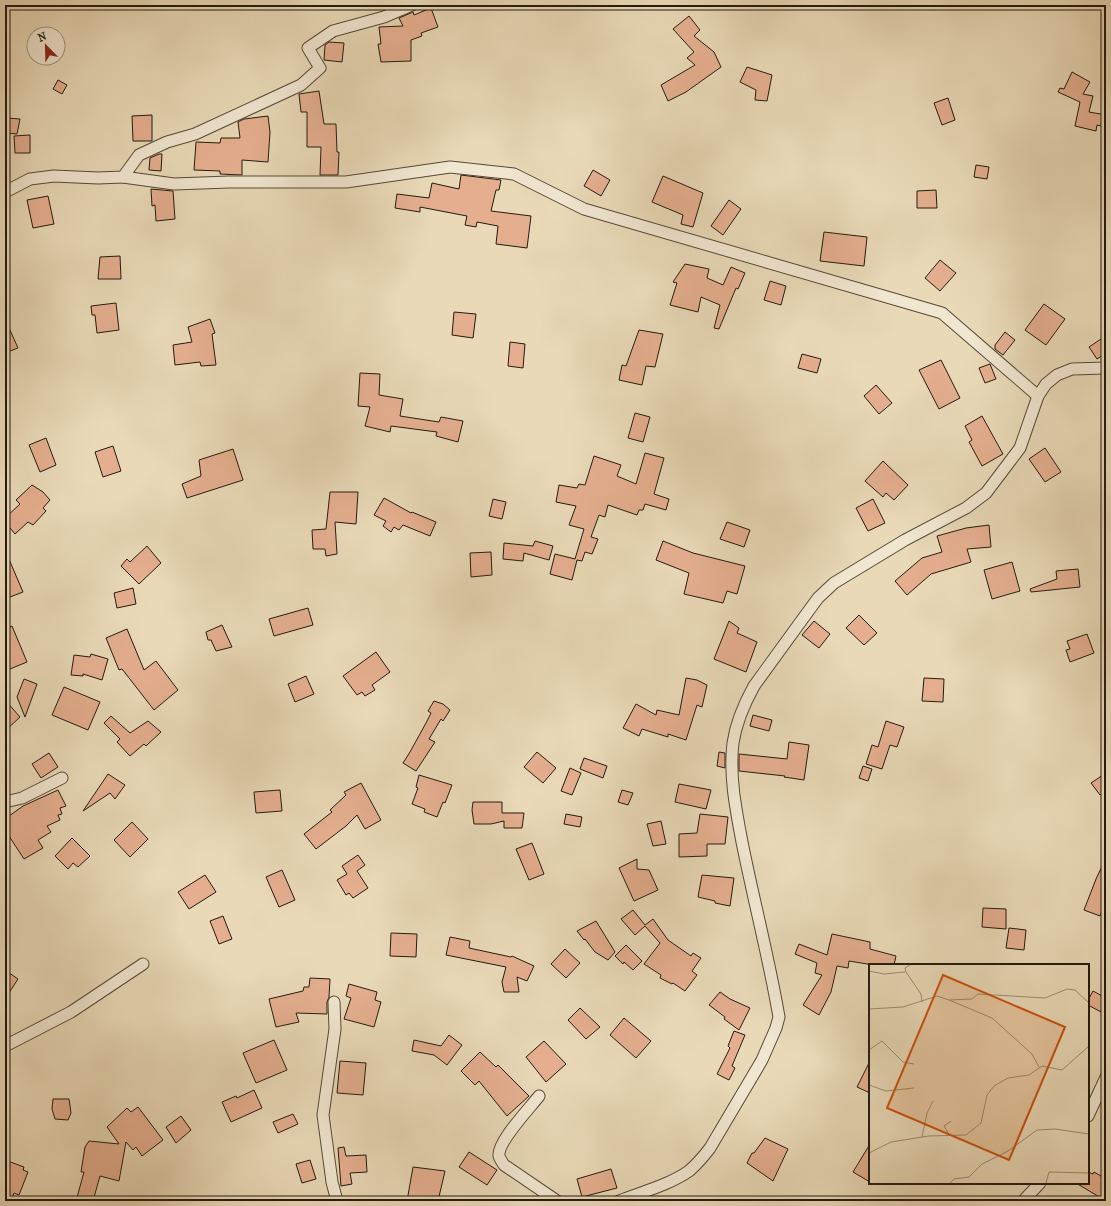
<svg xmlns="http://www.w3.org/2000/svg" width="1111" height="1206" viewBox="0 0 1111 1206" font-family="'IM FELL French Canon',serif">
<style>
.building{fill:#e5af8f;stroke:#241a0f}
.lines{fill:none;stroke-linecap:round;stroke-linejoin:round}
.street-casing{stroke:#554a39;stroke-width:13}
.street{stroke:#f1e6d0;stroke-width:11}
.inset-road{fill:none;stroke:#9a8d74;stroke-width:1}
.view{fill:#cb500c;fill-opacity:0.15;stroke:#cb500c;stroke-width:2}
.inset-edge{fill:none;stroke:#241a0f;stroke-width:2}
</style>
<rect width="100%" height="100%" fill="#e9d9b7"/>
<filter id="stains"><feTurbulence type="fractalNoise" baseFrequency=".005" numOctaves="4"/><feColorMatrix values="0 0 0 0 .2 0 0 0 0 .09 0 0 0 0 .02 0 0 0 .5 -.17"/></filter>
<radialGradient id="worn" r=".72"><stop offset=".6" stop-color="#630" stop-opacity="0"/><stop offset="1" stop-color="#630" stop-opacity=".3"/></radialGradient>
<g class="building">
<polygon points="431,8 438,27 421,33 422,36 411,40 411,61 381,62 378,44 381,44 379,27 403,26 399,18 413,12 414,15"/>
<polygon points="689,16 700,30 694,36 714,52 721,67 686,92 668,101 661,85 695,65 687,58 694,52 673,29"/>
<polygon points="329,42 344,43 342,62 324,60 325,45"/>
<polygon points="747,67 772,75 767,101 755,100 756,90 740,82"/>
<polygon points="1072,72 1090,82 1083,94 1093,96 1089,112 1106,115 1106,127 1097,125 1096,131 1075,126 1080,102 1058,92 1060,88 1064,89"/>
<polygon points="58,80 67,85 62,94 53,89"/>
<polygon points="319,91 324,124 336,124 337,152 339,152 338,175 320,175 321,147 307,147 307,112 301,112 299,94"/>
<polygon points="948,98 955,120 942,125 934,103"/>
<polygon points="152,115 152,141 133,141 132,116"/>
<polygon points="268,116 270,132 268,162 242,160 242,175 220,174 220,171 194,170 196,142 220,143 221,138 240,138 238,122 244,119"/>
<polygon points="7,118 20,119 17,134 5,133"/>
<polygon points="30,135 30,153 15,153 14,136"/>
<polygon points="159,154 162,154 161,171 149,170 150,158"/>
<polygon points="976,165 989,167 987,179 974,177"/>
<polygon points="593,170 610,180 601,196 584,186"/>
<polygon points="461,175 501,180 499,190 496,190 491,211 531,216 527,248 496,244 498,226 477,222 476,227 465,225 467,216 420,207 420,212 395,208 397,194 429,198 432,183 459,189"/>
<polygon points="663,176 703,193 693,227 681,224 683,215 652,202"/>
<polygon points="151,189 173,191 175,219 156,221 155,205 152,206"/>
<polygon points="936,190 937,208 917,208 917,191"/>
<polygon points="48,196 54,224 33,228 27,200"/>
<polygon points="729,200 741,209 723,235 711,226"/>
<polygon points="824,232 867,237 864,266 820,261"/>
<polygon points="120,256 121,279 98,279 100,257"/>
<polygon points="940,260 956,273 940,291 925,278"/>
<polygon points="685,264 709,269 707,278 723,285 731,267 745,273 738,289 736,288 719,329 714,328 720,305 701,297 698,312 670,305 677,283 673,282"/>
<polygon points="770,281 786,286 781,305 764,300"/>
<polygon points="116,303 119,330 97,333 95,315 92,315 91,306"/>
<polygon points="1044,304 1065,319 1046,345 1025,330"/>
<polygon points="454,312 476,314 473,338 452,335"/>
<polygon points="5,319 18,348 5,353"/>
<polygon points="210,319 215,333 212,334 216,365 201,366 200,362 175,365 173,345 192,342 188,327"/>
<polygon points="639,330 663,334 655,367 646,366 642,385 619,380 622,365 626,366"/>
<polygon points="1005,332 1015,340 1003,355 995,349 995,345"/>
<polygon points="1101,339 1106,347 1106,353 1097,359 1089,347"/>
<polygon points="510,342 525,344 523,368 508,366"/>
<polygon points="802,354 821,359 817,373 798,368"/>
<polygon points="941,360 960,398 939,409 919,370"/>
<polygon points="990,364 996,379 985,383 979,368"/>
<polygon points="360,373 380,374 379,395 403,399 400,416 439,422 441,417 463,421 458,442 436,436 437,432 391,426 390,432 365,426 370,407 358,406"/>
<polygon points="876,385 892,403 879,414 864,396"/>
<polygon points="635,413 650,417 643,442 628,438"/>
<polygon points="982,416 1003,454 982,466 969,442 972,440 965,426"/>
<polygon points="46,438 56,465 40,472 29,445"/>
<polygon points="113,446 121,471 103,477 95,452"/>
<polygon points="1045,448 1061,472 1045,482 1029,459"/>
<polygon points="233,449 243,480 187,498 182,484 201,476 199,460"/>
<polygon points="645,453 664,458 654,494 669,499 666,510 645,504 643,510 639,510 637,515 608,505 605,517 599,515 591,537 598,539 592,554 585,552 582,561 577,560 572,580 550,574 555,554 575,559 584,529 569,525 576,506 556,502 559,485 577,488 579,484 585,485 594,456 621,465 617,476 636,484"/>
<polygon points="883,461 908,485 894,500 886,493 883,497 865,481"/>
<polygon points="32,485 43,492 50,500 43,508 46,511 33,525 28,522 15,534 5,522 5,518 20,504 16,500"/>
<polygon points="330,492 358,492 356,524 335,522 337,554 326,556 325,549 313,549 312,530 326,529"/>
<polygon points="384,498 411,513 412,512 436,522 430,536 403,525 399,530 394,527 391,532 383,526 386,521 374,515"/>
<polygon points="493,499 506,502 502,519 489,516"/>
<polygon points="873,499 885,523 868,531 856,508"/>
<polygon points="727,522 750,530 744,547 720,539"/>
<polygon points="989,525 991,547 967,549 971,562 931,574 907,595 895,581 922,558 942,552 937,536 966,528"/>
<polygon points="535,541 553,546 549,560 524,553 523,561 503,559 504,543 533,546"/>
<polygon points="663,541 693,553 745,566 737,594 727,591 723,603 684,594 689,573 656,560"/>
<polygon points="147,546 161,563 139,584 121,566 127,559 130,562"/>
<polygon points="5,550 23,592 5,599"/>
<polygon points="491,552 492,575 471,577 470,553"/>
<polygon points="1012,562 1020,591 992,599 984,570"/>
<polygon points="1078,569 1080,587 1031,592 1030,589 1057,579 1056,571"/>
<polygon points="133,588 136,604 117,608 114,593"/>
<polygon points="308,608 313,625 274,636 269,619"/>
<polygon points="859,615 877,633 864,645 846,628"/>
<polygon points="729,621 739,628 737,633 757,642 746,672 714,659"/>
<polygon points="814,621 830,634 819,648 802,635"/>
<polygon points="222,625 232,647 216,651 211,640 208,640 206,632"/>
<polygon points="12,626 27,662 5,671 5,629"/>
<polygon points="127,629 144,670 156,661 178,690 154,710 122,669 119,670 106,638"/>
<polygon points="1087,634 1094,653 1070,662 1066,650 1070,649 1067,641"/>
<polygon points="376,652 390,672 372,685 375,690 365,696 362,692 357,695 343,676"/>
<polygon points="91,654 108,659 102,680 83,674 83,676 71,675 74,655 90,657"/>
<polygon points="306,676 314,694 295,702 288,684"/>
<polygon points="686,678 697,680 707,685 702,707 697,705 686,740 668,734 668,737 642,729 639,736 623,728 636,704 656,715 657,710 679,715"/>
<polygon points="924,678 944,679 943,702 922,701"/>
<polygon points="24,679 37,684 25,717 17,697"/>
<polygon points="64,687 100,702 88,730 52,715"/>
<polygon points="5,700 20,717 5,731"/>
<polygon points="434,701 443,704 450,710 443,721 441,719 429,739 435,742 416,771 403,763 410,752 426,723 431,713 428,711"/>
<polygon points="753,715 772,720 769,731 750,726"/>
<polygon points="111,716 130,733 148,721 161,732 146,746 144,744 130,756 117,742 120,739 104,723"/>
<polygon points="886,721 904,727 897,747 890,745 882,769 866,764 872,745 878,747"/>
<polygon points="789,742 809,745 804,780 784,777 785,776 739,771 739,754 787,759"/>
<polygon points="537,752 556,768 543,783 524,767"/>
<polygon points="719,752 725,753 725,768 717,766"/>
<polygon points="49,753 58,767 41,778 32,764"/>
<polygon points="584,758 607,766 603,778 580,769"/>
<polygon points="863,766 872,769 868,781 859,778"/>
<polygon points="570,768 581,773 572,795 561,791"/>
<polygon points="1106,773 1106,791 1100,795 1091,783"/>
<polygon points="108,774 125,785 115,799 110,793 83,811"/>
<polygon points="419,775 452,785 445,803 443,802 437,817 424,812 425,809 412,804 418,788 416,787"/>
<polygon points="361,783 381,820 365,829 357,815 346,826 316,849 304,834 332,812 330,810 346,795 344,792"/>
<polygon points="679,784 711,790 706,809 675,802"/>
<polygon points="58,790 66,806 60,808 62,814 58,815 60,820 47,826 51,832 38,840 43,848 24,859 5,830 5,819 23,806"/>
<polygon points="280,790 282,811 256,813 254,792"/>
<polygon points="622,790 633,793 628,805 618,802"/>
<polygon points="473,802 502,802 502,813 524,813 522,828 504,828 504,821 491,824 474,824 472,810"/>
<polygon points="566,814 582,817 580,827 564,824"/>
<polygon points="700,814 728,817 725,844 707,844 707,856 679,857 679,834 697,833"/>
<polygon points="661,821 666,844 653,846 647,824"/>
<polygon points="132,822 148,839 130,857 114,840"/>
<polygon points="72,838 90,856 78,867 73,863 68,869 55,856"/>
<polygon points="532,843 544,874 529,880 516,849"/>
<polygon points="358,855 365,865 357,871 368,888 353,898 349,893 346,895 337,880 347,874 342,866"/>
<polygon points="1106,858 1106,901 1100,916 1084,910 1096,879"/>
<polygon points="637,859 637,869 649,870 658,890 634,901 619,868"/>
<polygon points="282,870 295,900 279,907 266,877"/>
<polygon points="205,875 216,892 189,909 178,892"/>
<polygon points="702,875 734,878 730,906 715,903 715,901 698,897"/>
<polygon points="983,908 1006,909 1006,929 982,927"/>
<polygon points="633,910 645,925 653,919 668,940 691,956 693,953 701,958 692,971 697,975 685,991 673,983 672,984 660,978 661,975 644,964 660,943 645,926 635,935 621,919"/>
<polygon points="223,916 232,939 219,944 210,921"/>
<polygon points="596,921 615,952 608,960 595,952 585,939 584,940 577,931"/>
<polygon points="1009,928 1026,930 1024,950 1006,948"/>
<polygon points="391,933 417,934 416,957 390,956"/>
<polygon points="832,934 870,942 870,949 896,956 894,965 873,965 849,961 848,968 837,966 831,992 819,1015 803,1005 822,975 815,973 817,963 795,954 799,944 827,955"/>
<polygon points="450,937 470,941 469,948 511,957 512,956 534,966 527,981 517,977 519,992 504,992 502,982 506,967 446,955"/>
<polygon points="626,945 642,961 633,970 624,962 623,964 615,956"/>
<polygon points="565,949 580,963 566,978 551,964"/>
<polygon points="5,970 18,979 5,999"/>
<polygon points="310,978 330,979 329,997 327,1002 327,1014 296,1013 299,1022 276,1027 269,999 303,991 304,987 309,987"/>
<polygon points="349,984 377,992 375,1000 381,1002 374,1027 344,1019 351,998 346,996"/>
<polygon points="1093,991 1106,998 1106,1007 1103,1013 1088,1005 1088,1000"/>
<polygon points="720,992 730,999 750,1008 739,1030 724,1019 725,1017 709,1005"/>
<polygon points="580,1008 600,1027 586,1039 568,1020"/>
<polygon points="624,1018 651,1041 636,1058 610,1035"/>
<polygon points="734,1031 745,1035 732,1066 735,1068 729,1080 717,1074 730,1048 728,1046"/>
<polygon points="449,1035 462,1045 447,1065 434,1055 412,1051 414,1040 441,1046"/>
<polygon points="274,1040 287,1070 256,1083 243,1053"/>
<polygon points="544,1041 566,1064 546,1082 526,1057"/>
<polygon points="480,1052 496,1067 498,1065 529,1096 507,1116 479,1081 475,1085 461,1071"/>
<polygon points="340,1061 366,1063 363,1095 337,1093"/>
<polygon points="870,1061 870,1093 857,1087"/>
<polygon points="254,1090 262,1108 231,1122 222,1102 236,1096 237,1098"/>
<polygon points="53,1099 69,1099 71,1113 68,1120 55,1119 52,1109"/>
<polygon points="138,1107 163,1140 142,1156 136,1147 133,1150 126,1142 119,1181 100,1176 93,1201 76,1201 84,1172 81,1172 85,1147 89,1141 119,1144 107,1127 127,1108 131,1112"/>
<polygon points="293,1114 298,1124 278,1133 273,1122"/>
<polygon points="181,1116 191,1130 176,1143 166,1127"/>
<polygon points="765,1138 788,1149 773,1181 747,1163 752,1153 754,1153"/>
<polygon points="870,1144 870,1182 853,1172"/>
<polygon points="344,1147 346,1156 366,1155 367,1172 350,1173 352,1184 341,1186 338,1148"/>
<polygon points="469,1152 497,1170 487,1185 459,1167"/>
<polygon points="5,1160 24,1167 23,1170 28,1172 19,1195 14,1193 11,1201 5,1201"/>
<polygon points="310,1160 316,1179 302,1183 296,1164"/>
<polygon points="413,1167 445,1171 438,1201 407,1201"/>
<polygon points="611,1169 617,1188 582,1197 577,1179"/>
<polygon points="1088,1172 1093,1174 1094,1172 1106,1179 1106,1201 1076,1183 1088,1183"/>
</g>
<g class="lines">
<defs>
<g id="street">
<polyline points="123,177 174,184 229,182 346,182 450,167 514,174 584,209 942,313 1038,396"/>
<polyline points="5,192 30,179 54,176 98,178 123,177 139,155 167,142 195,134 301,85 320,68 308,48 333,31 384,17 412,5"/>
<polyline points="5,802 22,798 62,778"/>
<polyline points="334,1002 335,1029 323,1115 332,1182 337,1201"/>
<polyline points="5,1046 71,1012 143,964"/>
<path d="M539 1096C530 1108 497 1142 499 1156 500 1159 502 1162 504 1165L557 1201"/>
<polyline points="1088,1116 1106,1077"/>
<path d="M619 1201C642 1192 669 1185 689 1171 697 1164 704 1156 710 1148L762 1060 776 1028 779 1017 777 1006C767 951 753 897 742 842 736 810 729 776 733 743 736 723 744 704 754 686L807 613 818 598 834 583 905 540 966 508 986 493 1020 448 1038 396 1046 384 1057 375 1072 369 1106 368"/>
<polyline points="1023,1201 1040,1183"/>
</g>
</defs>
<use href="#street" class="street-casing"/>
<use href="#street" class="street"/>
</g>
<g transform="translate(869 964)">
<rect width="220" height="220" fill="#e9d9b7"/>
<path class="inset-road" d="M41 1 36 4 37 8 52 30 53 38M0 7 15 10 36 8M80 36 123 54 163 90 170 103M0 45 34 43 68 32 80 36 103 35 109 30 176 34 198 25 206 26 220 39M0 86 13 77 34 98 45 100M0 121 17 127 45 124M81 172 75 162 82 157M53 173 58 149 64 137M0 189 22 178 60 172 97 171 112 159 118 131 125 122 139 114 160 111 173 102 193 106 220 82M81 219 85 215 100 213 113 200 139 187 168 166 186 165 220 170M177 219 180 208 220 209"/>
<path class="view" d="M74 11 196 63 140 196 18 144Z"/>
<rect width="220" height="220" class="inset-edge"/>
</g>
<rect width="1111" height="1206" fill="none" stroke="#e9d9b7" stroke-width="20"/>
<rect x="6" y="6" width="1099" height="1194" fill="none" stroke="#241a0f" stroke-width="2"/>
<rect x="10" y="10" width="1091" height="1186" fill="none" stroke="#241a0f"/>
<g transform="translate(46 46) rotate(337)"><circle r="19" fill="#f1e6d0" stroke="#9f9483"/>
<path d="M0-3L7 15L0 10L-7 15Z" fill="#8f2418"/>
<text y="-6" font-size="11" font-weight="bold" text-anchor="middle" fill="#241a0f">N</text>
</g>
<rect width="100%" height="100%" filter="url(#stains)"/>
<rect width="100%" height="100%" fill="url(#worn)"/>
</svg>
